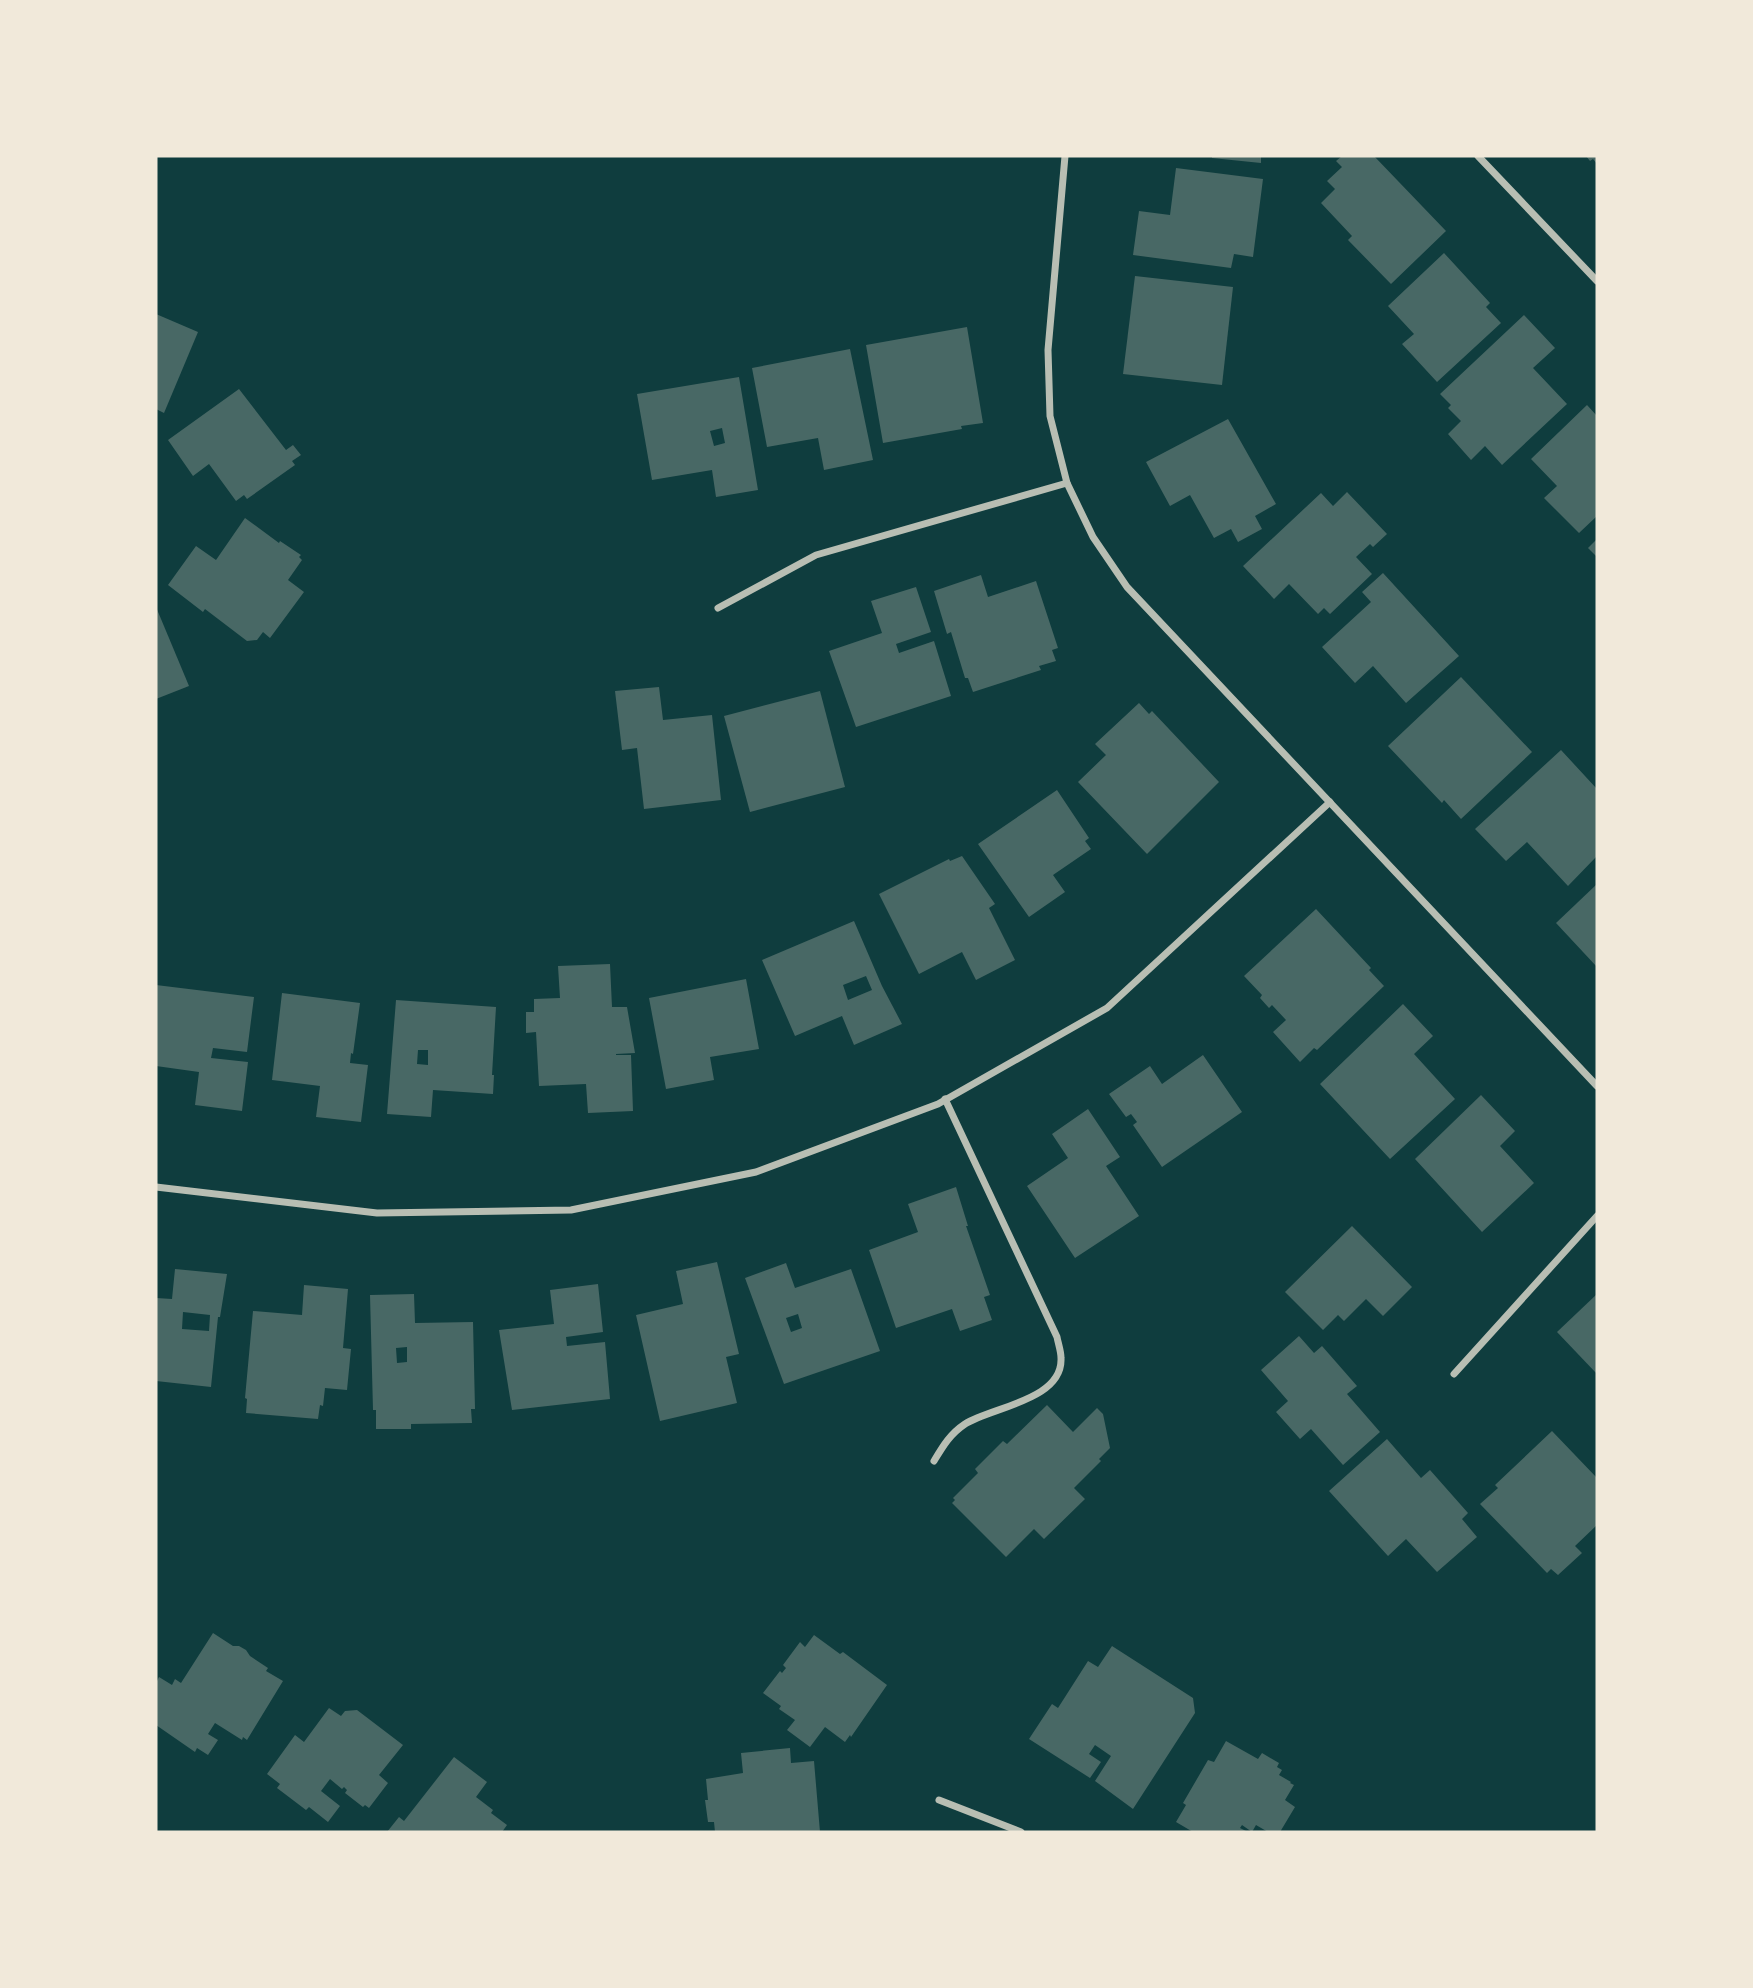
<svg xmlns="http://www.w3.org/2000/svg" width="1753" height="1988" viewBox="0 0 1753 1988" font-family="Montserrat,sans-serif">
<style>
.building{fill:#486865;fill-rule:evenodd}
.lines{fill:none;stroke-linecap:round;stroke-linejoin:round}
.minor{stroke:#b8beb3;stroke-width:7}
</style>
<rect width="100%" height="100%" fill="#0f3d3e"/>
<g class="building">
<polygon points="1212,156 1261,156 1261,163 1212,158"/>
<polygon points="1342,156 1374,156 1446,231 1391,284 1348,240 1352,236 1321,203 1335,189 1327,181 1342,167 1336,161"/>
<polygon points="1586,156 1597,156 1597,164 1593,159 1590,161"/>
<polygon points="1176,168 1263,179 1253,257 1234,254 1231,268 1133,255 1139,211 1170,215"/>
<polygon points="1444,253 1490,303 1486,307 1501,323 1437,382 1402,344 1414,334 1388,306"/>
<polygon points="1135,276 1233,287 1222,385 1123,374"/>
<polygon points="156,314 198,332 164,413 156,409"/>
<polygon points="1524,315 1555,348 1533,368 1567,404 1502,465 1485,446 1471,460 1448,434 1461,421 1448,408 1451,405 1440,394"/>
<polygon points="967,327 983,423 961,426 962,429 883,443 866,345"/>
<polygon points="850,349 873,460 824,470 818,438 767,447 752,368"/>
<path d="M739 377 758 490 716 497 712 470 652 480 637 394ZM722 428 725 443 714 446 710 431Z"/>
<polygon points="239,389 286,450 293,445 301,455 292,461 295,465 247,499 244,495 236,501 209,464 193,476 168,440"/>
<polygon points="1587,405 1597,416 1597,516 1579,533 1544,498 1557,486 1531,459"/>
<polygon points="1228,419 1276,504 1255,516 1262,529 1238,542 1231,529 1214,538 1190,495 1170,506 1146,462"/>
<polygon points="1347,492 1387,534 1373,547 1370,544 1356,557 1372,574 1330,614 1324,608 1318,614 1289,584 1274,599 1243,566 1321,493 1333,506"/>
<polygon points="245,518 279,543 280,541 301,555 299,557 302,560 288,580 304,592 270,638 263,632 257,640 247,641 205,609 203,612 168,585 196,546 216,560"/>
<polygon points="1597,539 1597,557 1588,548"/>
<polygon points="1383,573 1459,656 1406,703 1373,666 1355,683 1322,647 1371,602 1362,592"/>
<polygon points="981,575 988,597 1036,581 1058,648 1052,650 1056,661 1039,666 1041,670 973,692 968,678 965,678 951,632 947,634 934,591"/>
<polygon points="916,587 931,632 896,644 899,653 934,641 951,696 856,727 829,651 882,633 871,601"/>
<polygon points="156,607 189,686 156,699"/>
<polygon points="1461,677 1532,752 1461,819 1444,800 1442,803 1388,746"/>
<polygon points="659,687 663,720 712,715 721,800 644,809 637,748 622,750 615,691"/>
<polygon points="820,691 845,787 750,812 724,716"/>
<polygon points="1139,703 1149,714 1152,711 1219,782 1147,854 1078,782 1106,755 1095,744"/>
<polygon points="1561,750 1597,789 1597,856 1568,886 1527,842 1506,861 1475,829"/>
<polygon points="1057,790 1089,838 1085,841 1091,849 1053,875 1065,892 1029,917 978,844"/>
<polygon points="962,856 995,904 989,908 1015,960 976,980 962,952 919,974 879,894 949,859 950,861"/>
<polygon points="1597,884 1597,967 1556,923"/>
<polygon points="1316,909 1371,968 1369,970 1384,986 1317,1050 1314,1048 1300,1062 1273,1032 1286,1020 1272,1005 1269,1008 1260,998 1262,995 1244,976"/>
<path d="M854 921 882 986 902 1024 854 1045 842 1016 795 1036 762 960ZM866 976 872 990 848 1000 843 985Z"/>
<polygon points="610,964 612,1007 627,1007 635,1053 616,1054 616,1055 631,1055 633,1111 588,1113 586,1084 539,1086 536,1032 526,1033 526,1012 534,1012 534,999 560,998 558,966"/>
<polygon points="746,979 759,1049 710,1057 714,1080 666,1089 649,998"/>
<polygon points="156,985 254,997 247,1052 213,1048 211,1058 248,1062 242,1111 195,1105 199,1072 156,1066"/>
<polygon points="282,993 360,1003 353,1054 351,1053 350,1063 368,1065 361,1122 316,1117 320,1086 272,1080"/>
<path d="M396 1000 496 1007 492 1075H494L493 1094 433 1090 431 1117 387 1114ZM418 1050H428V1065L417 1064Z"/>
<polygon points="1403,1004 1433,1036 1414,1054 1455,1099 1390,1159 1320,1084"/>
<polygon points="1203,1055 1242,1112 1162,1167 1133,1125 1137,1122 1131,1114 1126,1117 1109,1094 1150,1066 1162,1084"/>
<polygon points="1481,1095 1515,1131 1500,1146 1534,1183 1482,1232 1415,1159"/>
<polygon points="1088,1109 1120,1157 1106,1166 1139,1216 1075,1258 1027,1186 1068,1158 1052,1134"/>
<polygon points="956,1187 968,1226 966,1226 990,1295 984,1297 992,1320 960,1331 952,1309 896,1328 869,1250 918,1232 908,1204"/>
<polygon points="1352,1226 1412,1287 1383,1316 1366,1299 1344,1321 1338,1315 1323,1330 1285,1292"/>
<polygon points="717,1262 739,1354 726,1357 737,1403 660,1421 636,1315 683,1304 676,1271"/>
<path d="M786 1263 795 1288 851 1269 880 1351 784 1384 745 1278ZM798 1314 802 1328 791 1332 786 1318Z"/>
<path d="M175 1269 227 1274 220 1317H218L211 1387 156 1381V1298L172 1299ZM183 1312 210 1315 209 1331 182 1329Z"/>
<polygon points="598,1284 603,1332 566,1337 567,1346 605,1342 610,1399 512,1410 499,1330 554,1324 550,1290"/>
<polygon points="304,1285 348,1289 343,1348 351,1349 347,1390 325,1388 323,1406 320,1405 318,1419 246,1413 247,1399 245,1398 253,1311 302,1315"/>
<path d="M414 1294 415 1323 473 1322 475 1409H471L472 1423 411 1424V1429H376V1410H373L370 1295ZM407 1347V1362L397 1363 396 1348Z"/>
<polygon points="1597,1294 1597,1374 1557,1332"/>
<polygon points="1299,1336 1314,1353 1322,1346 1357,1386 1347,1394 1380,1432 1343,1465 1311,1429 1300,1439 1276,1412 1288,1401 1261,1370"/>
<polygon points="1047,1405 1073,1432 1097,1408 1103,1414 1110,1448 1099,1459 1101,1461 1074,1488 1085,1499 1044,1539 1034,1529 1006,1557 952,1503 955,1500 953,1498 978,1473 975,1469 1003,1441 1007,1444"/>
<polygon points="1552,1431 1597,1478 1597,1525 1575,1546 1582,1553 1558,1575 1551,1569 1547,1573 1480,1504 1498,1488 1495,1485"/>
<polygon points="1387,1439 1421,1478 1430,1470 1468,1513 1462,1519 1477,1537 1437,1572 1406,1539 1388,1556 1329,1491"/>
<polygon points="213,1633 233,1646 239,1646 246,1650 250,1656 268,1668 266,1671 283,1681 247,1740 243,1737 242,1740 215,1723 208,1734 218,1740 208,1755 197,1748 195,1752 156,1725 156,1683 159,1677 172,1685 175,1679 181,1683"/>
<polygon points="814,1635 840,1654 843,1652 887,1685 851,1737 850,1735 845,1742 825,1727 810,1747 787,1730 795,1720 779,1709 781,1706 763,1693 780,1671 782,1673 786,1668 783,1665 800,1642 805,1647"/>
<polygon points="1112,1646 1193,1698 1195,1713 1133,1809 1095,1781 1111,1756 1095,1745 1089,1754 1101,1762 1090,1778 1029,1739 1052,1704 1058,1708 1088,1661 1098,1667"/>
<polygon points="329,1708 341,1716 345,1711 357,1710 403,1745 379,1775 388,1783 369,1808 365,1805 363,1807 345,1793 347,1790 344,1787 342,1789 330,1779 321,1791 340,1806 328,1822 309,1807 306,1810 277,1788 280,1784 267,1774 295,1735 304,1742"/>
<polygon points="1226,1741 1258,1759 1262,1753 1279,1763 1277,1767 1282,1770 1279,1775 1291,1782 1290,1783 1294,1785 1285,1800 1295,1807 1280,1832 1268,1832 1256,1825 1252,1832 1242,1825 1240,1828 1248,1832 1193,1832 1176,1822 1186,1805 1183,1803 1208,1760 1214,1762"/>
<polygon points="790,1748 791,1763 814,1761 820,1832 715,1832 714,1822 708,1822 705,1800 708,1800 706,1779 743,1773 741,1753"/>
<polygon points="454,1757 487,1782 476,1797 493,1810 491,1813 507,1825 502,1832 387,1832 399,1817 404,1821"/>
</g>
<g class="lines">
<g class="minor">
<polyline points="1065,156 1048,350 1050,416 1067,483 1093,537 1127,587 1597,1086"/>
<polyline points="1478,156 1597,281"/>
<polyline points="718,608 816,555 1067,483"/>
<polyline points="156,1187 377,1213 571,1210 756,1172 938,1104 1107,1008 1330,802"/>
<polyline points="1454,1374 1597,1216"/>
<path d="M934 1461C943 1446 950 1434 965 1424 992 1407 1063 1400 1061 1358 1061 1351 1058 1343 1057 1337L945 1099"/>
<polyline points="939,1800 1021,1832"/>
</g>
</g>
<rect width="1753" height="1988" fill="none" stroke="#f1e9da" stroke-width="315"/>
</svg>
